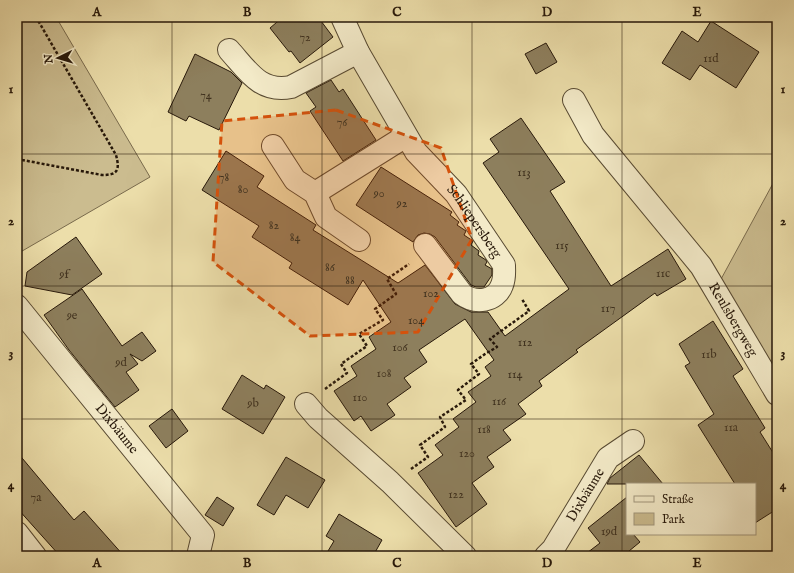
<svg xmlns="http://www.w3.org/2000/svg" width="794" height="573" viewBox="0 0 794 573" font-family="'IM FELL English',serif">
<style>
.green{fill:#cbbc8f;stroke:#796a4c}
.building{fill:#8d7f5d;stroke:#27180a}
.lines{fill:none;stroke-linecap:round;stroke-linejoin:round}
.minor-casing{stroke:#584a32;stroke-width:24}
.path{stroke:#27180a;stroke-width:2.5;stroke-dasharray:3 2;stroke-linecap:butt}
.minor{stroke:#f3eac8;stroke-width:22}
.marked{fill:#d5520c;fill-opacity:0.2;stroke:#d5520c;stroke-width:3;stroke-dasharray:8 5;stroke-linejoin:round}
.grid{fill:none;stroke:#27180a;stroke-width:1;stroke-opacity:0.55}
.labels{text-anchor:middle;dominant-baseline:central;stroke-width:3.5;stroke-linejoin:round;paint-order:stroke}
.number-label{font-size:12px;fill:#40321f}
.street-label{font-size:14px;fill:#27180a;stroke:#f3eac8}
.neatline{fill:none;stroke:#27180a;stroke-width:1.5}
.grid-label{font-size:13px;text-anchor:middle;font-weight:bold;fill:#27180a}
</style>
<rect width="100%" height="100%" fill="#ecdeaa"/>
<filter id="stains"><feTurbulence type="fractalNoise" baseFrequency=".005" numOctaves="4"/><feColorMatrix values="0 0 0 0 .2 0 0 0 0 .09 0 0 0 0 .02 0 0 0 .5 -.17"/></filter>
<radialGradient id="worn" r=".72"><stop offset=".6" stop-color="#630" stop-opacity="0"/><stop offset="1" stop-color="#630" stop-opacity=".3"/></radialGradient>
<g class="green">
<polygon points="17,17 56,17 150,177 17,254"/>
<polygon points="777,176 777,387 720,281"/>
</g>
<g class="building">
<polygon points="283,17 318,17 333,37 300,63 291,51 289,52 270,28"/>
<polygon points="711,21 759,52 736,88 700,65 690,80 662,63 682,31 698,42"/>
<polygon points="546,43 557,62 536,74 525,54"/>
<polygon points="195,54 231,72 242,83 219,130 189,116 186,121 168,112"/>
<polygon points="331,80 339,92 343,89 376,140 343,161 310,111 316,107 306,93"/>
<polygon points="521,118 565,182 550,191 611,286 668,249 686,279 657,296 655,293 576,350 578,352 539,381 542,386 518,404 526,414 503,430 511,440 487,457 494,467 472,483 487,504 456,527 418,473 443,455 435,445 459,427 453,419 476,402 468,392 491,376 485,367 494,360 465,319 419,350 427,362 404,378 411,387 387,404 395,415 371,431 361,416 354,421 334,391 357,376 351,366 376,349 369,337 391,322 363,280 348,305 289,268 292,263 252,237 259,226 202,190 226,151 264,176 257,187 316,225 313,230 398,283 425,265 455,304 471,312 488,312 505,336 569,289 483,163 499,152 490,139"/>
<polygon points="381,167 452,212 450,215 459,222 457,225 466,231 464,235 473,241 471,245 479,251 478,255 486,260 487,262 485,265 492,269 492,275 484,287 476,287 471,285 435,237 430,234 424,233 418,235 413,242 356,205"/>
<polygon points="76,237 102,274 72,295 25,286 27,272"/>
<polygon points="82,289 122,346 142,332 156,351 142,361 130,354 138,364 126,372 139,390 115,407 69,350 44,315"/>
<polygon points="713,321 743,369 733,376 765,428 760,432 777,459 777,509 755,523 755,484 735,484 698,425 714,414 685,366 690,363 679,344"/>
<polygon points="242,375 264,389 266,385 285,397 263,434 222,409"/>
<polygon points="172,409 188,431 166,448 149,426"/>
<polygon points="17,452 74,520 84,511 124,556 60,556 17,508"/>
<polygon points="639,455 663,484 607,484 610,478"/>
<polygon points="286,457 325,480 308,508 286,495 274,515 257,505"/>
<polygon points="217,497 234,508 223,526 205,515"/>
<polygon points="627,497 627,534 633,534 640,542 623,556 583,556 600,543 588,528"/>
<polygon points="339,514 382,540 373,556 325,556 334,541 326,536"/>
</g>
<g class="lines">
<defs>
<g id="minor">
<path id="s1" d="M342 17 358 52 416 152 456 194 504 265C504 272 505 278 502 285 496 302 475 304 462 294L425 245"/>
<path d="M229 50C248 71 260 93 291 87L358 52"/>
<path id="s2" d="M574 100 593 135 701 266 777 394"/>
<polyline points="273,146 295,180 315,193 326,217 359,240"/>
<polyline points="315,193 406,136"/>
<path id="s3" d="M17 306 203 535 198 556"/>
<polyline points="306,404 318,418 390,482 465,556"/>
<polyline points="17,533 35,556"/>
<path id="s4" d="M546 556 553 549 608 458 633 441"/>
</g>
</defs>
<use href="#minor" class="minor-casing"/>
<g class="path">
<path d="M17 159 102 175C118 175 120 170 116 155L36 17"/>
<polyline points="325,389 347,373 341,364 367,346 359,334 383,320 375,309 396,294 387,279 409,264"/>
<polyline points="411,469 428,457 420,445 445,427 440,417 466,400 458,390 479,374 471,364 485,354 497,347 490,339 529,311 522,299"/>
</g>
<use href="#minor" class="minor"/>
</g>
<path class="marked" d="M336 110 441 148 472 239 418 332 310 336 213 262 222 121Z"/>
<path class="grid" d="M172 17V556M322 17V556M472 17V556M622 17V556M17 154H777M17 286H777M17 419H777"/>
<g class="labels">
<g class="number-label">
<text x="305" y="37">72</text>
<text x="711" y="58">11d</text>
<text x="206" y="95">74</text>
<text x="342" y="122">76</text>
<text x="524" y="172">113</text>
<text x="224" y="177">78</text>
<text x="243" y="189">80</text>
<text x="379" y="193">90</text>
<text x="402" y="203">92</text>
<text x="274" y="225">82</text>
<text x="295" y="237">84</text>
<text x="562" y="245">115</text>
<text x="330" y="267">86</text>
<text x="663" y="273">11c</text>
<text x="64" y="274">9f</text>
<text x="350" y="280">88</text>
<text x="431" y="293">102</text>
<text x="608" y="308">117</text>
<text x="72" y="315">9e</text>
<text x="416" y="320">104</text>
<text x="525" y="342">112</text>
<text x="400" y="347">106</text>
<text x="709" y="354">11b</text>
<text x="121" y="362">9d</text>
<text x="384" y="373">108</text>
<text x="515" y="374">114</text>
<text x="360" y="397">110</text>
<text x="499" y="401">116</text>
<text x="253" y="403">9b</text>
<text x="731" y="427">11a</text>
<text x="484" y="429">118</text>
<text x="467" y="453">120</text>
<text x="456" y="494">122</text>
<text x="36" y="497">7a</text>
<text x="609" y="531">19d</text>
</g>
<g class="street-label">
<text stroke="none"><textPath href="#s1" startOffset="245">Schliepersberg</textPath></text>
<text stroke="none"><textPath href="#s2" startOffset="272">Reulsbergweg</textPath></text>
<text stroke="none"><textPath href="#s3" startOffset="158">Dixbäume</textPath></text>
<text stroke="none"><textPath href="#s4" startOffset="73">Dixbäume</textPath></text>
</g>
</g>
<rect width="794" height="573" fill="none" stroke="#ecdeaa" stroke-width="44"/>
<rect x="626" y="483" width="130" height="52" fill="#f3eac8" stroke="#a1967c"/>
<rect x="634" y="496" width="20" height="6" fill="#f3eac8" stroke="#a1967c"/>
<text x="662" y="503" font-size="12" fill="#27180a">Straße</text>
<rect x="634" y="513" width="20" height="12" fill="#cbbc8f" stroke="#a1967c"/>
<text x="662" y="523" font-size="12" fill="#27180a">Park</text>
<g transform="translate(58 58) rotate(265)" stroke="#f3eac8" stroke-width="3" paint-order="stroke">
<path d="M0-3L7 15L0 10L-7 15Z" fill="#27180a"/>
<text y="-6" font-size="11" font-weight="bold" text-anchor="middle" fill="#27180a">N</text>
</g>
<rect x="22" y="22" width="750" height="529" class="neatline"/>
<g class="grid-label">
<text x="97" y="16">A</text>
<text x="247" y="16">B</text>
<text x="397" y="16">C</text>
<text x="547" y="16">D</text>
<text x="697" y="16">E</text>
<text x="11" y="93">1</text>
<text x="783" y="93">1</text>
<text x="11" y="225">2</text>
<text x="783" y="225">2</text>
<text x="11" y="357">3</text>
<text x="783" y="357">3</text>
<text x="11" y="489">4</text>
<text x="783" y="489">4</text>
<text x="97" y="567">A</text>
<text x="247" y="567">B</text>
<text x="397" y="567">C</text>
<text x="547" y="567">D</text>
<text x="697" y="567">E</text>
</g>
<rect width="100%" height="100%" filter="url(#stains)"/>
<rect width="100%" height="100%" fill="url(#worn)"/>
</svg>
